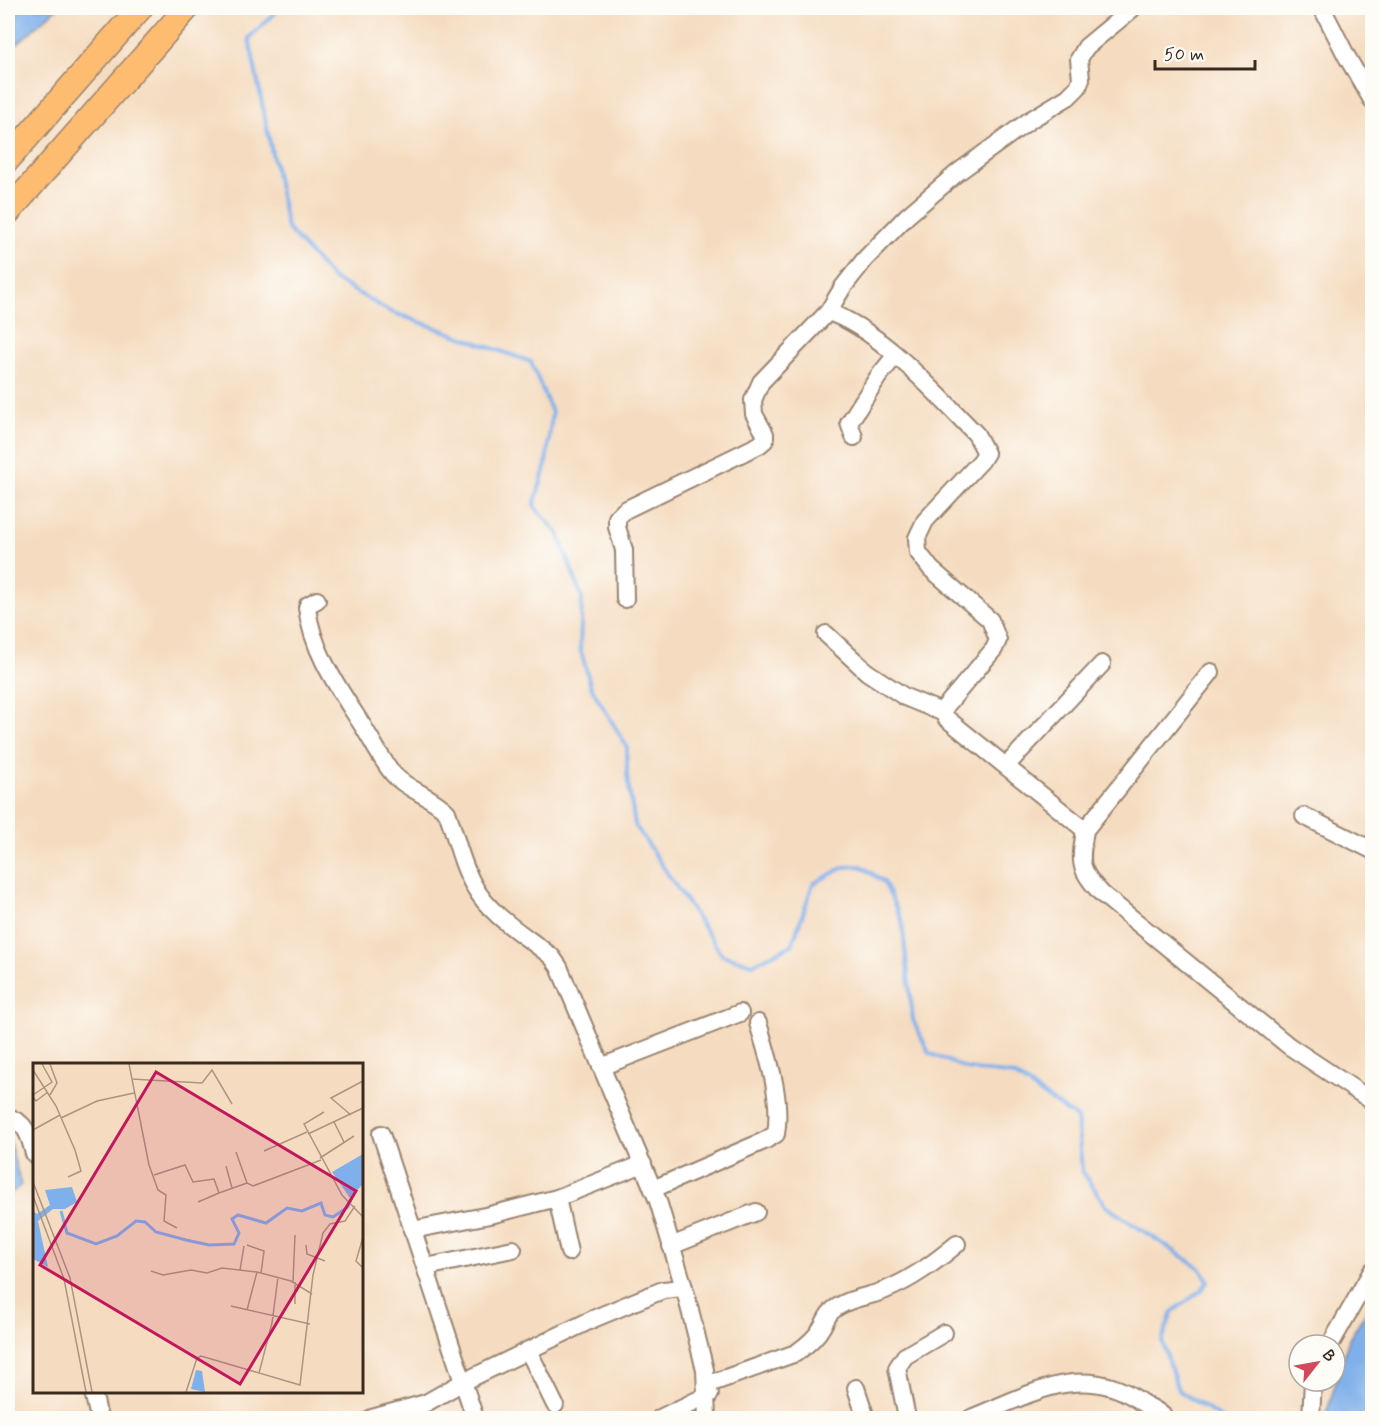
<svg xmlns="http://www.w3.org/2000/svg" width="1380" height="1426" viewBox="0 0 1380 1426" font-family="Mynerve,sans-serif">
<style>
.water{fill:#80b0eb;stroke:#5e6d84;stroke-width:1.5}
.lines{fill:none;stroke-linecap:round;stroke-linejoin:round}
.stream{stroke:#80b0eb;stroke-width:4}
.minor-casing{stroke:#98836f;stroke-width:20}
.highway-casing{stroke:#98836f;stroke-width:27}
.minor{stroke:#fff;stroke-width:16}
.highway{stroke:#febc70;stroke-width:24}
.inset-river{fill:none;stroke:#80b0eb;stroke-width:3}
.inset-road{fill:none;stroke:#ab957f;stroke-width:1.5}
.view{fill:#c2185b;fill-opacity:0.15;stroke:#c2185b;stroke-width:3}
.inset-edge{fill:none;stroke:#3b2a1e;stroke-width:3}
</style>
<rect width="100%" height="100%" fill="#fdfcf7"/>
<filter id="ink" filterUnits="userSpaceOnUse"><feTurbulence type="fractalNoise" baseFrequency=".0167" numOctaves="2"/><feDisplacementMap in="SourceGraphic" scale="12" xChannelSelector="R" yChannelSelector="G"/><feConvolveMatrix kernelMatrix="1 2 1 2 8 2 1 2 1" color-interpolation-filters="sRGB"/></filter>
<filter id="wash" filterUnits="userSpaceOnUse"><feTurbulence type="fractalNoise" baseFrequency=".008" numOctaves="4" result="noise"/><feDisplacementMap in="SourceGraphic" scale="24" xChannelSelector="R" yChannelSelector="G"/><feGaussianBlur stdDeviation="1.35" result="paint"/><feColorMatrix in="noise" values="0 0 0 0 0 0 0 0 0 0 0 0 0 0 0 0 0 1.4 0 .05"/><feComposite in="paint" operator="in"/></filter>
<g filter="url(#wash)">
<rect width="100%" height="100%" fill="#f5dcc0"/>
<g class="water">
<polygon points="19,8 57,8 9,51"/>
<polygon points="8,1142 10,1143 21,1185 8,1196"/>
<polygon points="1372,1302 1372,1415 1364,1411 1361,1418 1325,1418 1349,1339"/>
</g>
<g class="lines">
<polyline class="stream" points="280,8 249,38 287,228 332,278 389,311 531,362 552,413 546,464 534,506 558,533 582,598 580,648 591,687 627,747 627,776 635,825 722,955 753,964 792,945 813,884 844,867 861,866 884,882 902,921 913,1020 929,1053 967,1069 1014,1075 1077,1118 1082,1171 1107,1207 1200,1268 1208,1280 1202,1290 1172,1312 1162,1341 1178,1390 1221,1418"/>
</g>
</g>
<g filter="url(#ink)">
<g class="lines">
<defs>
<g id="minor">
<polyline points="1322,8 1347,57 1372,100"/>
<path d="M828 312C880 329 937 395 976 434L986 453 981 461 925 521 917 538 918 552 931 569 990 620 998 640 994 649 945 707 944 713 946 718 1085 830"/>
<polyline points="854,437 849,423 878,377 895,356"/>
<polyline points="625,599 624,550 617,527 617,518 625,510 759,445 765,440 765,434 754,414 753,400 761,382 828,312 843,287 865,259 907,216 957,173 1030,120 1068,97 1078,87 1081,79 1079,59 1086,47 1133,8"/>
<path d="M317 600 308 605 307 608C313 654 340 690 364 728 374 744 382 761 394 775 409 791 432 796 447 812 456 836 461 864 474 886 491 917 525 935 552 957L559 967 658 1201 686 1294 705 1370 707 1418"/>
<polyline points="826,634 867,672 905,697 944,713"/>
<path d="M1211 672 1085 830C1080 863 1078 869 1102 894L1289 1046 1372 1101"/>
<polyline points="1006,766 1102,664"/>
<polyline points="1304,816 1372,850"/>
<polyline points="601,1067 740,1013"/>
<path d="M8 1118C26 1121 30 1137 34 1154"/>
<polyline points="381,1134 475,1418"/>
<path d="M653 1189 764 1141 776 1134C782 1097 768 1057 758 1023"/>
<polyline points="557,1198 569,1252"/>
<polyline points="412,1230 490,1215 557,1198 643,1164"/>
<polyline points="671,1246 756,1212"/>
<polyline points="426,1267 513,1249"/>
<polyline points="1330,1345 1372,1271"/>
<polyline points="528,1350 555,1405"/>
<path d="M706 1385 796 1353C806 1346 816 1338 822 1327 827 1318 829 1311 839 1306 853 1297 868 1297 883 1291 911 1280 934 1263 957 1244"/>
<polyline points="856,1388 866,1418"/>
<polyline points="93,1392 99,1418"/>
<polyline points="372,1418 426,1403 463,1382 593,1319 636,1301 663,1290 683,1288"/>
<polyline points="660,1418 710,1394"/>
<polyline points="907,1418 897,1368 905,1356 944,1333"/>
<path d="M971 1418C1027 1396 1082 1361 1138 1400 1147 1407 1158 1409 1165 1418"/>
<polyline points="1311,1418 1313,1381"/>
</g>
<g id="highway">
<polyline points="8,159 140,8"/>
<polyline points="8,212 187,8"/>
</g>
</defs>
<use href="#minor" class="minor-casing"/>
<use href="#highway" class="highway-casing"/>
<use href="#minor" class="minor"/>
<use href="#highway" class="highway"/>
</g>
</g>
<g transform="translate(33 1063)">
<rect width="330" height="330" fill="#f5dcc0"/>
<path d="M330 91V121L317 135 299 109ZM39 124 44 139 32 146H20L5 158 15 204 0 196V148L4 151 17 142 12 127ZM163 307 169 308 172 329 158 326Z" fill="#80b0eb"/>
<path class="inset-river" d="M28 148 34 170 63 181 84 173 103 158 112 159 123 169 153 177 176 182 201 181 206 170 199 156 205 152 233 160 254 145 269 148 288 140 292 152 300 154 315 144 319 134"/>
<path class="inset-road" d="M17 1 24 20 17 32M96 1 116 102 125 127 133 132 131 158 144 165M0 7 23 43 42 87 48 108 35 114M98 16 169 20 179 7 199 41M0 32 19 19 9 1M0 34 3 38 15 29M291 49 271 61 309 132 330 154M318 52 298 35 330 18M28 55 64 38 101 30M301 59 311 79M0 67 27 52M275 71 330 45M231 88 274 69M203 89 214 120 220 123 288 97M287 95 321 73M193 103 199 125M121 112 152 102 160 119 181 116 186 130 214 120M0 119 37 215 59 329M0 133 31 216 53 329M165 139 186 130M330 174 323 198 330 205M214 182 231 188 228 210M273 182 274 191 292 198M207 207 211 183M118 208 130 212 158 207 174 210 189 205 224 209 258 218 279 231M260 219 262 172M262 219V241M198 243 277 261M214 247 224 209M226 310 239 260 245 214M153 329 164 295 168 293 267 322 280 212 290 170 297 161 312 158 322 143"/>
<path class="view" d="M123 9 323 128 207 321 7 202Z"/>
<rect width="330" height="330" class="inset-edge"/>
</g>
<rect width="1380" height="1426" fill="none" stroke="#fdfcf7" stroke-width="30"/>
<g transform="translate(1317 1363) rotate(59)"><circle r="28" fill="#fdfcf7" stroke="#afa8a0" stroke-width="1.5"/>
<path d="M0-4.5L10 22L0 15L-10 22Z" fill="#d1495b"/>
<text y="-9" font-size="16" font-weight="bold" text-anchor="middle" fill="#3b2a1e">B</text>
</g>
<path d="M1155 60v9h100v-9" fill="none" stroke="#3b2a1e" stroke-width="3"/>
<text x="1164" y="60" font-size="18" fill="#3b2a1e" stroke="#fdfcf7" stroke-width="4.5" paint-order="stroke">50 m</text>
</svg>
